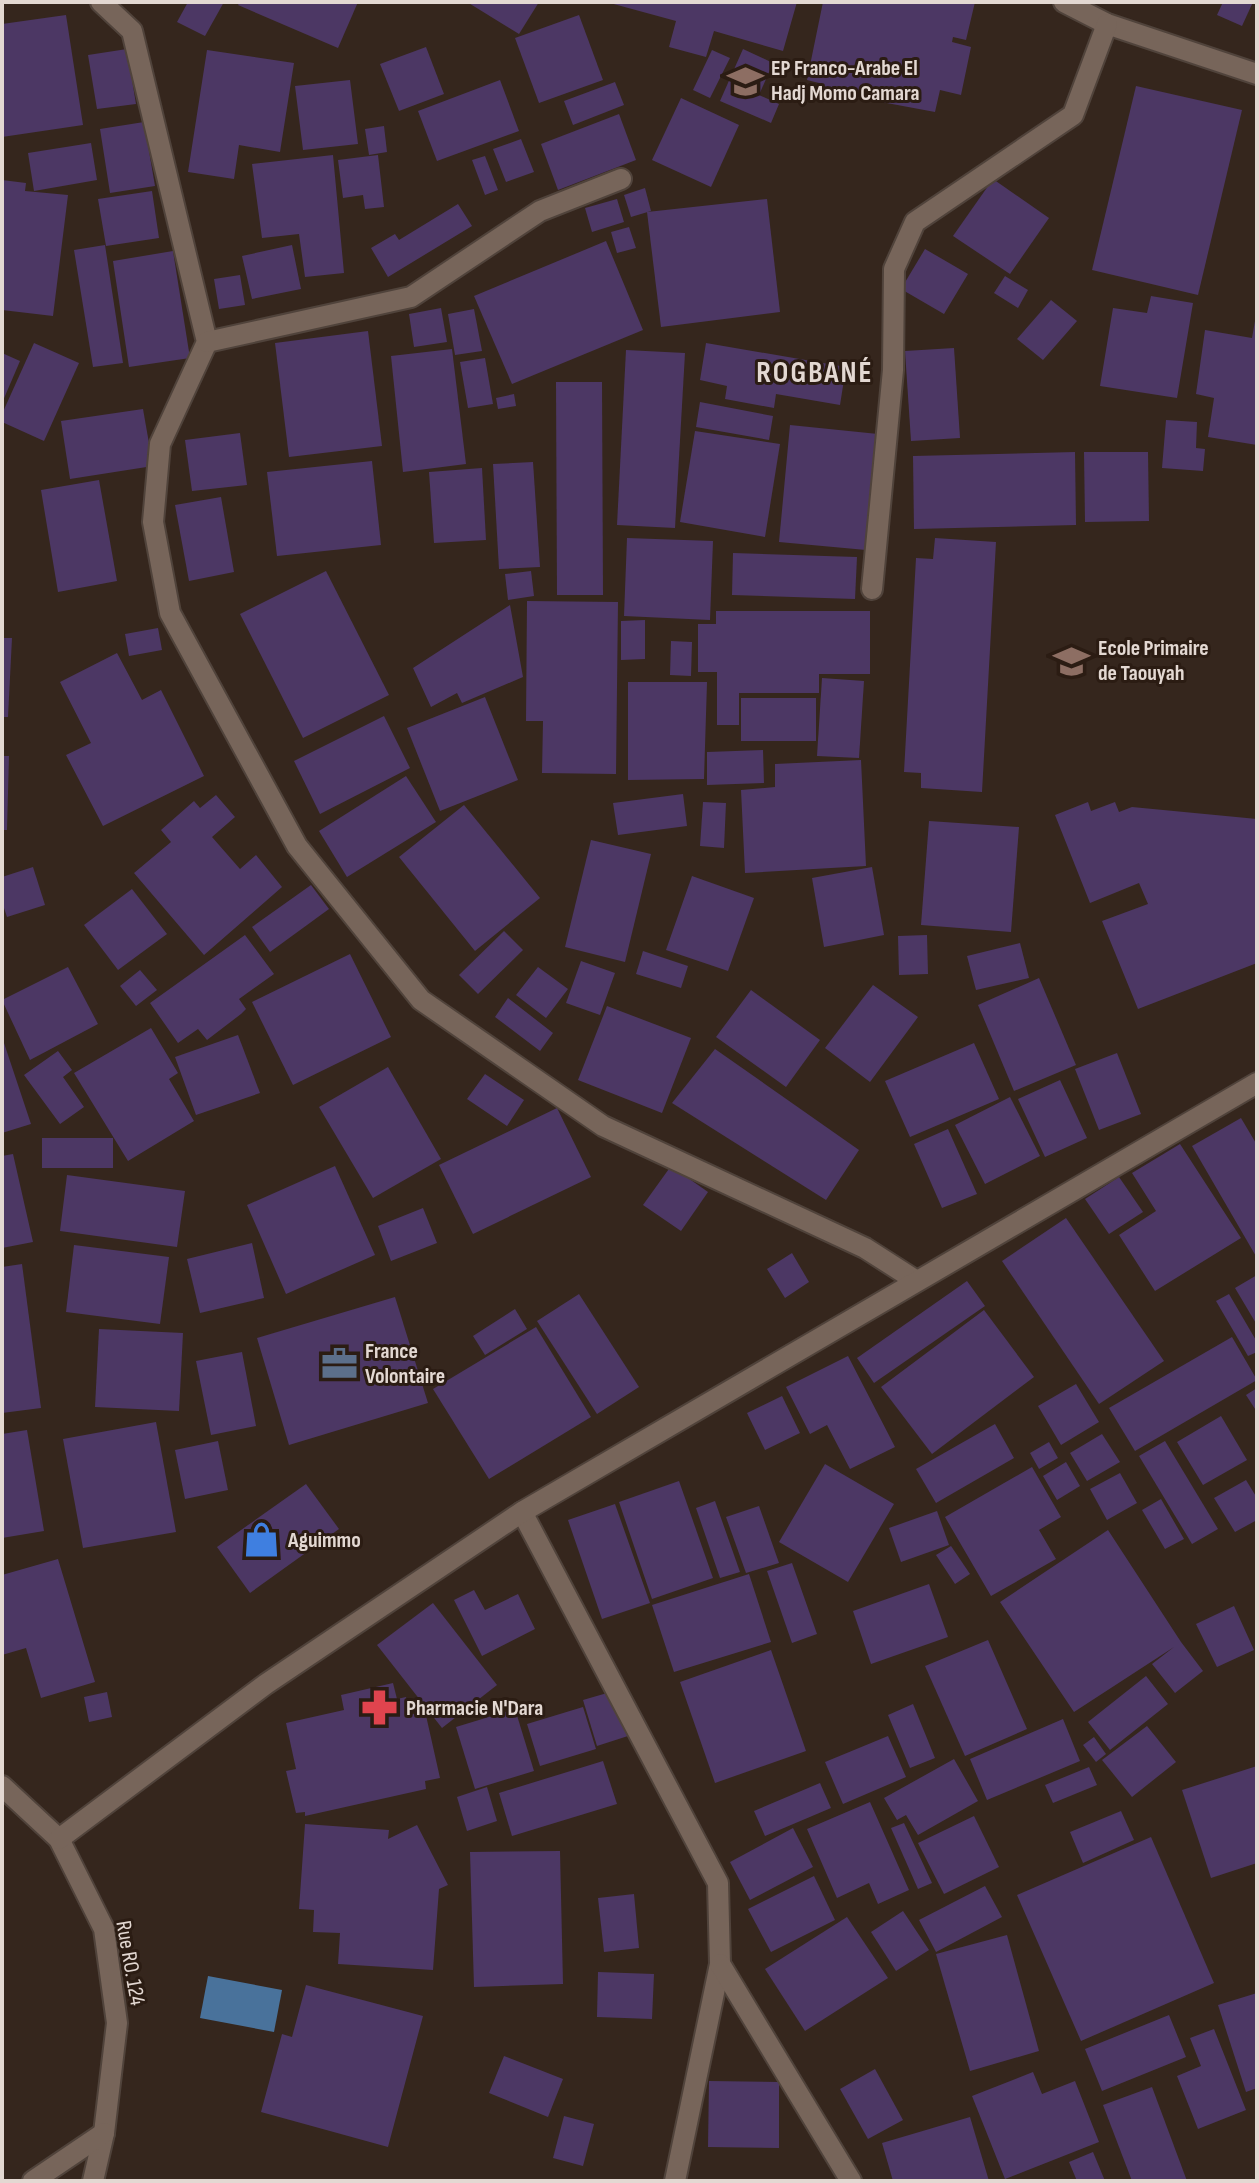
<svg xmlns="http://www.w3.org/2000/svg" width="1259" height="2183" viewBox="0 0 1259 2183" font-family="'Sofia Sans Condensed',sans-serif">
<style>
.water{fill:#49729b}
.building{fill:#4c3764}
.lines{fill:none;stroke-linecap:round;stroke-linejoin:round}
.minor-casing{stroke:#50433b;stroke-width:24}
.minor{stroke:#77655a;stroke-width:20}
.labels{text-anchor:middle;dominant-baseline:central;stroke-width:6;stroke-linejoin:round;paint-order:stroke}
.poi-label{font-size:22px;font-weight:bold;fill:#e3d8d2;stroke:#2b1c13;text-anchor:start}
.street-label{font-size:22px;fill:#e3d8d2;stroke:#2b1c13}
.district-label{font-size:30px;font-weight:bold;letter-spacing:2px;fill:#e3d8d2;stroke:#2b1c13}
</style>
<rect width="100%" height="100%" fill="#35261d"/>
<polygon class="water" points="208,1976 282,1990 274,2032 200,2018"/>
<g class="building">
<polygon points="188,2 224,2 205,36 177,22"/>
<polygon points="240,2 358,2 338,48 238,5"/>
<polygon points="467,2 539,2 519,34"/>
<polygon points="797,2 783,51 714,31 706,57 669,47 676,21 610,3"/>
<polygon points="823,2 975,2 966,40 953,37 952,42 971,47 961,95 940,90 935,112 817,90 819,83 807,80"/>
<polygon points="1223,2 1253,2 1242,26 1217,15"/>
<polygon points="66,15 83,125 2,137 2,24"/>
<polygon points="579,15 603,80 539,103 515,38"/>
<polygon points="426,47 444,94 399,111 380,64"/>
<polygon points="127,49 136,104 97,109 88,55"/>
<polygon points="743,49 773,63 759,95 779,104 771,123 720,101"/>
<polygon points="207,50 294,63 280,152 239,145 234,179 188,172"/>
<polygon points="712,50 730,58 710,98 693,90"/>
<polygon points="350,80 358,144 303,150 295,86"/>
<polygon points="500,80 519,131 437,161 418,111"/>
<polygon points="615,82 624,105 573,125 564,101"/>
<polygon points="1136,86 1242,110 1198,295 1092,270"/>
<polygon points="681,98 739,125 711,187 652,160"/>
<polygon points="619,114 636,160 558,190 541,144"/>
<polygon points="144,122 155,186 110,193 100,129"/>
<polygon points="384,126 387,152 369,155 365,129"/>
<polygon points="521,139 534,172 506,182 493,149"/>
<polygon points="91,143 97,180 34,191 28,153"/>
<polygon points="333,155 344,273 305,277 299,234 262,238 252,164"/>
<polygon points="378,155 384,207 365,209 363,195 343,198 338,160"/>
<polygon points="485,156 498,190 485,195 472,160"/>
<polygon points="993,179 1049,218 1010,274 953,236"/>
<polygon points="2,180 26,183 25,191 68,195 53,316 2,310"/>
<polygon points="645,188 651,211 631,217 624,195"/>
<polygon points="152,191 159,238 106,246 98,199"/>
<polygon points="617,199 624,222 592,232 585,208"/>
<polygon points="767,199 780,312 661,327 647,212"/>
<polygon points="458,204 472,226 388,277 371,248 395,234 399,240"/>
<polygon points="629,227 636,248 617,253 611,232"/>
<polygon points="606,241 643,330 512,384 474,296"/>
<polygon points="105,245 123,363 93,367 74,250"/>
<polygon points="292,245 301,289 252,299 242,256"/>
<polygon points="925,249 968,274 944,314 901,289"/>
<polygon points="173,251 190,358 129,367 113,261"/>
<polygon points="240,275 245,305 219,309 214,279"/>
<polygon points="1005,276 1028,290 1018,308 994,293"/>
<polygon points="1151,296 1193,303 1177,398 1100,386 1113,308 1147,313"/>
<polygon points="1051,300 1077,321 1043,360 1017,339"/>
<polygon points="441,308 447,342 414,347 409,314"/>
<polygon points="474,309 482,351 455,355 448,314"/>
<polygon points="1255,321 1257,445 1208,437 1214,398 1196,394 1205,330 1252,338"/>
<polygon points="368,331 382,446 289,457 275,343"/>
<polygon points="34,343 79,363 44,441 2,422 2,414"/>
<polygon points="706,343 846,367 840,405 776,394 774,408 725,399 727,386 700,380"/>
<polygon points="954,348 960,438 911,441 905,351"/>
<polygon points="452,349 466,464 403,472 391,356"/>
<polygon points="626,350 685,353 675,528 617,525"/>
<polygon points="2,353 20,361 2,403"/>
<polygon points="485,358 493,404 468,408 460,362"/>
<polygon points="556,382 602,382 603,595 557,595"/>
<polygon points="514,394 516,406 498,409 496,398"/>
<polygon points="700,402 773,416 769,440 696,427"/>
<polygon points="143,409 153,466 70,479 61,421"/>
<polygon points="1166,420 1197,422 1196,448 1205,449 1203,471 1162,468"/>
<polygon points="790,425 878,434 866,550 779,542"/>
<polygon points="695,431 780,444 765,537 680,522"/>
<polygon points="240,433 247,485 192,491 185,440"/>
<polygon points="1075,452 1076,525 914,529 913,456"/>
<polygon points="1084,452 1148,452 1149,521 1085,522"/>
<polygon points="372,461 381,545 277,556 267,472"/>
<polygon points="533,462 540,567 499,569 493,464"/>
<polygon points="482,468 486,540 434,543 429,472"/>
<polygon points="99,480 117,581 58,592 41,490"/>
<polygon points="221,497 234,572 189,581 175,505"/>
<polygon points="627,538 713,541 710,620 624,616"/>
<polygon points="935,538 996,542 982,792 921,788 921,773 904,772 916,558 933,559"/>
<polygon points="733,553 857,557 855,599 732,595"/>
<polygon points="326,571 389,695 303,738 240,614"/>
<polygon points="531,571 534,596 508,600 505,574"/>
<polygon points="527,601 618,602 616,774 542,773 543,721 526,721"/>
<polygon points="510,605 523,677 462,703 457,693 431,707 413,668"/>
<polygon points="716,611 870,611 870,674 819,674 819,693 739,693 739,725 717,725 717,672 698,672 698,624 716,624"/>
<polygon points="645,620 645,659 621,660 621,621"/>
<polygon points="158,628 162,650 129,656 125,634"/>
<polygon points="2,638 12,638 8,717 2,717"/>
<polygon points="671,641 692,642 691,676 670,675"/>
<polygon points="117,653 142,700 161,690 204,776 103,826 66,755 91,743 60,682"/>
<polygon points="822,678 864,681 859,758 817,756"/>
<polygon points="628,682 707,682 704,779 628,780"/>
<polygon points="485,697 518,780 440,811 407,728"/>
<rect x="741" y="698" width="75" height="43"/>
<polygon points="384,716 410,768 320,814 294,761"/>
<polygon points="763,750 764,783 707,785 707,752"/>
<polygon points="2,756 9,756 7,830 2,830"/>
<polygon points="861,760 866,866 745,873 741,790 775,787 775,764"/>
<polygon points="406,776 436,822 347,877 319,831"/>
<polygon points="683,794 687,826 618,835 613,803"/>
<polygon points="216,795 235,817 212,837 240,869 256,855 282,887 204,955 134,873 171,842 161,830 194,801 200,808"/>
<polygon points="703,802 726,803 724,848 700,846"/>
<polygon points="1088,802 1091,811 1115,802 1119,812 1132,807 1257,819 1257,963 1138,1009 1102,921 1148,904 1139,883 1090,903 1055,815"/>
<polygon points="464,805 540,898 475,951 399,857"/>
<polygon points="929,821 1019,827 1011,932 921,925"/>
<polygon points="591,840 651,854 625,962 565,947"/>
<polygon points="33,867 45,905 7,917 2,902 2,877"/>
<polygon points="872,867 884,935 824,947 812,878"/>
<polygon points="692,876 754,898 728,971 666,950"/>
<polygon points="311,885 329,909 270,952 252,927"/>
<polygon points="132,889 167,934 118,970 84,925"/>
<polygon points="504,931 523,950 478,994 459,975"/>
<polygon points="245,935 274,974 239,999 246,1009 241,1014 207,1040 198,1029 178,1043 150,1003"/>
<polygon points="927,935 928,974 899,975 898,936"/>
<polygon points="1020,943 1029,978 976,990 967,956"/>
<polygon points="643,951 688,966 681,988 636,974"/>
<polygon points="350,954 391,1037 293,1085 252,1002"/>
<polygon points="581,961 615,973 600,1015 566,1003"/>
<polygon points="68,967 98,1024 30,1060 2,1000"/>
<polygon points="538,967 568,989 546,1018 516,995"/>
<polygon points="140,970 157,990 136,1006 120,986"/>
<polygon points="1039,978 1076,1065 1014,1091 978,1005"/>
<polygon points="873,985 918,1017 870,1082 825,1048"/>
<polygon points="751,990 820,1040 786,1087 716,1037"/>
<polygon points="508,998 553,1033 540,1051 495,1017"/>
<polygon points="607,1006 691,1038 662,1113 578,1080"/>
<polygon points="151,1028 178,1073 169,1079 194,1121 128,1161 74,1073"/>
<polygon points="238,1035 260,1093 196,1115 175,1057"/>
<polygon points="2,1037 31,1124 2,1133"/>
<polygon points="974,1043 999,1099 910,1137 885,1081"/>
<polygon points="715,1049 859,1150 826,1200 672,1103"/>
<polygon points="58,1051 72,1070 63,1077 84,1107 60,1124 24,1075"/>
<polygon points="1117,1053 1141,1114 1099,1130 1075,1069"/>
<polygon points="388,1067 441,1159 373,1198 319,1107"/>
<polygon points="485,1074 524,1100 507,1126 467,1099"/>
<polygon points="1060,1080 1087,1138 1045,1157 1018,1099"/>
<polygon points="1010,1097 1040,1156 985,1184 955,1125"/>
<polygon points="557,1108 591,1177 473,1234 439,1165"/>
<polygon points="1241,1118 1257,1145 1257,1258 1192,1146"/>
<polygon points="948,1129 977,1194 942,1208 914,1144"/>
<rect x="42" y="1138" width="71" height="30"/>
<polygon points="1180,1144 1241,1238 1155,1291 1119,1235 1156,1211 1132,1173"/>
<polygon points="13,1154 33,1242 2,1248 2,1156"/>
<polygon points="335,1166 375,1255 286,1294 247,1205"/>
<polygon points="671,1166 708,1192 681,1231 643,1205"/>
<polygon points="67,1175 185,1191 177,1247 60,1231"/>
<polygon points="1119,1177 1143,1212 1109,1234 1085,1199"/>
<polygon points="423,1208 437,1243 391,1261 378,1226"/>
<polygon points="1066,1218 1164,1361 1099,1404 1002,1261"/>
<polygon points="252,1243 264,1298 200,1313 187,1259"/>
<polygon points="74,1245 169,1257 160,1324 66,1312"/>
<polygon points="792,1253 809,1282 785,1298 767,1269"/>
<polygon points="22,1264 41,1408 2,1413 2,1267"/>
<polygon points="1257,1275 1257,1325 1235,1288"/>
<polygon points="967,1281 985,1306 874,1383 857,1358"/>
<polygon points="579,1294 639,1387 597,1414 537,1321"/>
<polygon points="1229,1294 1257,1342 1257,1352 1248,1356 1216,1301"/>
<polygon points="395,1297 428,1403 289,1445 257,1338"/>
<polygon points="515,1309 527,1329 485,1355 473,1336"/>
<polygon points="984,1310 1034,1377 932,1454 881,1387"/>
<polygon points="536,1327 591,1417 489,1479 433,1389"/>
<polygon points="99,1329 183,1333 179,1411 95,1407"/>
<polygon points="1232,1337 1257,1380 1135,1451 1109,1408"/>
<polygon points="242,1352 256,1426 211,1435 196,1361"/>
<polygon points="848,1356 895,1447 850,1469 827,1425 810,1434 786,1387"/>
<polygon points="1076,1384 1099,1422 1061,1445 1038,1406"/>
<polygon points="1257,1388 1257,1412 1246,1395"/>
<polygon points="782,1396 800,1433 765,1450 747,1413"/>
<polygon points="1221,1416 1247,1460 1203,1485 1177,1442"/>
<polygon points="156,1422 176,1532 83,1548 63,1439"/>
<polygon points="995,1424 1014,1458 936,1503 916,1469"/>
<polygon points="27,1430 44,1531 2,1538 2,1434"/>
<polygon points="1102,1434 1120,1462 1087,1481 1070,1453"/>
<polygon points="218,1441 228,1490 185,1499 175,1450"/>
<polygon points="1165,1441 1218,1529 1192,1544 1139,1456"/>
<polygon points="1049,1442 1058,1458 1039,1469 1030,1453"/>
<polygon points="1066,1462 1080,1486 1057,1500 1043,1476"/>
<polygon points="825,1464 894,1504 848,1582 779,1542"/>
<polygon points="1032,1467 1061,1517 1039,1530 1056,1559 991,1596 945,1517"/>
<polygon points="1120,1473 1137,1503 1107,1520 1090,1489"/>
<polygon points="1246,1480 1257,1498 1257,1520 1235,1532 1214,1498"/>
<polygon points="679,1481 713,1578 652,1599 619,1502"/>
<polygon points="306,1484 339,1529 250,1593 217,1547"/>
<polygon points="1161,1499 1184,1539 1165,1549 1142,1510"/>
<polygon points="715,1501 740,1572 720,1578 696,1508"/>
<polygon points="615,1504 650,1603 602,1619 568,1520"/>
<polygon points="759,1506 779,1563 746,1573 726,1517"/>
<polygon points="937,1511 949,1545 901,1562 889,1528"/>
<polygon points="1108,1530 1181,1642 1203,1671 1175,1693 1152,1664 1174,1647 1074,1712 1000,1602"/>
<polygon points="951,1546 970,1574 955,1584 936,1555"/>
<polygon points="58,1559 95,1682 41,1698 26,1648 2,1655 2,1575"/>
<polygon points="792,1563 817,1634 792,1643 767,1571"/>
<polygon points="749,1574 771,1642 674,1672 652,1605"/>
<polygon points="929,1584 948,1637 871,1664 853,1611"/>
<polygon points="474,1590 485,1610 518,1594 535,1629 482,1656 454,1600"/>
<polygon points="433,1603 497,1685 442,1728 377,1645"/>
<polygon points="1234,1606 1254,1650 1217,1667 1196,1624"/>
<polygon points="988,1640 1027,1729 965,1756 925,1666"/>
<polygon points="771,1650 806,1751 715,1783 680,1682"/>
<polygon points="1146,1676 1168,1704 1110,1750 1088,1722"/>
<polygon points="393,1683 397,1699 406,1697 410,1715 425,1711 440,1778 425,1781 426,1789 305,1816 305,1812 296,1813 286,1771 296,1769 286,1723 344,1710 341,1695"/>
<polygon points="614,1691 628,1736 597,1746 583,1700"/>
<polygon points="107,1692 112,1717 89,1722 84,1697"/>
<polygon points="913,1704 935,1758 910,1768 888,1715"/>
<polygon points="583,1707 596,1749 540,1766 527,1724"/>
<polygon points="515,1709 534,1771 475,1789 456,1727"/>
<polygon points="1063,1719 1080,1761 987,1800 970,1759"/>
<polygon points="1147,1726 1176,1762 1132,1797 1102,1760"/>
<polygon points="888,1736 906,1777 843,1804 825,1762"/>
<polygon points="1094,1737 1106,1754 1096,1762 1083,1745"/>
<polygon points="954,1759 978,1801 918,1835 906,1815 897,1820 884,1798"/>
<polygon points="603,1761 617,1804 512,1836 499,1793"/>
<polygon points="1257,1766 1257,1863 1211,1878 1182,1790"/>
<polygon points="1089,1767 1097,1785 1053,1803 1045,1785"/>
<polygon points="820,1783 831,1808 765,1836 754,1811"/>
<polygon points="487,1787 497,1821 467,1831 457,1797"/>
<polygon points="870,1802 909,1890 878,1904 869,1883 837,1898 807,1829"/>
<polygon points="1121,1811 1134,1840 1083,1863 1070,1832"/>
<polygon points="974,1816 999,1867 944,1894 918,1843"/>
<polygon points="904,1823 932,1883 918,1889 891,1828"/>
<polygon points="305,1824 389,1830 388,1839 417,1825 448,1885 439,1889 433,1970 338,1964 340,1933 313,1932 314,1910 299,1909"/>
<polygon points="793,1828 813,1867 750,1900 730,1862"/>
<polygon points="1151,1837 1214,1983 1081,2041 1017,1895"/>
<polygon points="560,1851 563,1984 474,1987 470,1852"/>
<polygon points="814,1876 835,1920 771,1952 748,1909"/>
<polygon points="985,1886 1002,1917 936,1952 919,1920"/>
<polygon points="634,1894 639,1948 604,1952 598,1898"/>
<polygon points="903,1911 929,1950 896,1971 871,1932"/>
<polygon points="847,1917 888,1978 805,2031 765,1969"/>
<polygon points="1007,1935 1039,2051 970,2071 936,1954"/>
<polygon points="598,1972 654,1974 652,2019 597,2017"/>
<polygon points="306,1985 423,2016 388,2147 261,2112 282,2034 292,2037"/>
<polygon points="1257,1993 1257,2088 1246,2092 1218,2005"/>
<polygon points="1169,2015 1186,2057 1102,2091 1085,2049"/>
<polygon points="1214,2029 1246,2110 1198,2129 1177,2076 1201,2066 1190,2038"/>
<polygon points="504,2056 563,2079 548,2117 489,2093"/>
<polygon points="875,2069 903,2120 868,2139 840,2089"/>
<polygon points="1033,2072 1042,2094 1075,2081 1099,2142 1005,2179 972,2096"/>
<polygon points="709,2081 779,2082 779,2148 708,2147"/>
<polygon points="1152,2087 1187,2181 1132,2181 1103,2105"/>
<polygon points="564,2116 594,2124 583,2166 553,2158"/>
<polygon points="970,2117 989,2181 893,2181 882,2143"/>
<polygon points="1093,2152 1105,2181 1077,2181 1069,2162"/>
</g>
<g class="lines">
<defs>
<g id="minor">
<polyline points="101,2 132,31 207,342 160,444 153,522 170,613 297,846 421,1000 603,1126 865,1248 915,1280"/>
<polyline points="1064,2 1107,24 1257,74"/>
<polyline points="207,342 411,297 540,211 621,179"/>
<polyline points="872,589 893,370 894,269 915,222 1073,115 1107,24"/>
<polyline points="522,1512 718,1883 720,1964 675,2181"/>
<polyline points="2,1786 59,1839 104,1929 117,2023 104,2133 93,2181"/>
<polyline points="59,1839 266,1684 522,1512 1257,1083"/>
<polyline points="720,1964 851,2181"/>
<polyline points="33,2181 104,2133"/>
</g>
</defs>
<use href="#minor" class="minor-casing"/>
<use href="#minor" class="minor"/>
</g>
<defs>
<symbol id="school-bare" viewBox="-9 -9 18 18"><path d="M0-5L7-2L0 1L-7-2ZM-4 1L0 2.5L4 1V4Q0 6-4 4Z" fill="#8d6e63" stroke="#2b1c13" stroke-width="2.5" paint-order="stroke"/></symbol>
<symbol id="office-bare" viewBox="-9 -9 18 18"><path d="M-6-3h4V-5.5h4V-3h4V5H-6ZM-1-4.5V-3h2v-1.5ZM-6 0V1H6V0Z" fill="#5c6f8a" stroke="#2b1c13" stroke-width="2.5" paint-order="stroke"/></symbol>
<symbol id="shop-bare" viewBox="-9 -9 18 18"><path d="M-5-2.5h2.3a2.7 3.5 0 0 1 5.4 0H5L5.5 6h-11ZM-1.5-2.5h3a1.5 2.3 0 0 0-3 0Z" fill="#3f7fe0" stroke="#2b1c13" stroke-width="2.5" paint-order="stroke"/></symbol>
<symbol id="pharmacy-bare" viewBox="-9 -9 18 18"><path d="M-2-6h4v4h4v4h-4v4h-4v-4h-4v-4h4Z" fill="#e0444e" stroke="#2b1c13" stroke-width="2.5" paint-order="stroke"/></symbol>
</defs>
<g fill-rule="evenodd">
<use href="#school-bare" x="720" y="56" width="51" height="51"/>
<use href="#school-bare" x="1046" y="636" width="51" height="51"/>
<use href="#office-bare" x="314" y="1338" width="51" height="51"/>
<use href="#shop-bare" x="236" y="1514" width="51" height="51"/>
<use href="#pharmacy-bare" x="354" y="1682" width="51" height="51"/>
</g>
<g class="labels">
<g class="poi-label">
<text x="771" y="68">EP Franco-Arabe El<tspan x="771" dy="25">Hadj Momo Camara</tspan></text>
<text x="1098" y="648">Ecole Primaire<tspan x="1098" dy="25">de Taouyah</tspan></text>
<text x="365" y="1351">France<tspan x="365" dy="25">Volontaire</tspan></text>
<text x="288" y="1540">Aguimmo</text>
<text x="406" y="1708">Pharmacie N'Dara</text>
</g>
<g class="street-label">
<text transform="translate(130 1963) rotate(80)">Rue RO. 124</text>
</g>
<g class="district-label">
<text x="815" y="373">ROGBANÉ</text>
</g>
</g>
<rect width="1259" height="2183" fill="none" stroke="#e3d8d2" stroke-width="8"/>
</svg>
